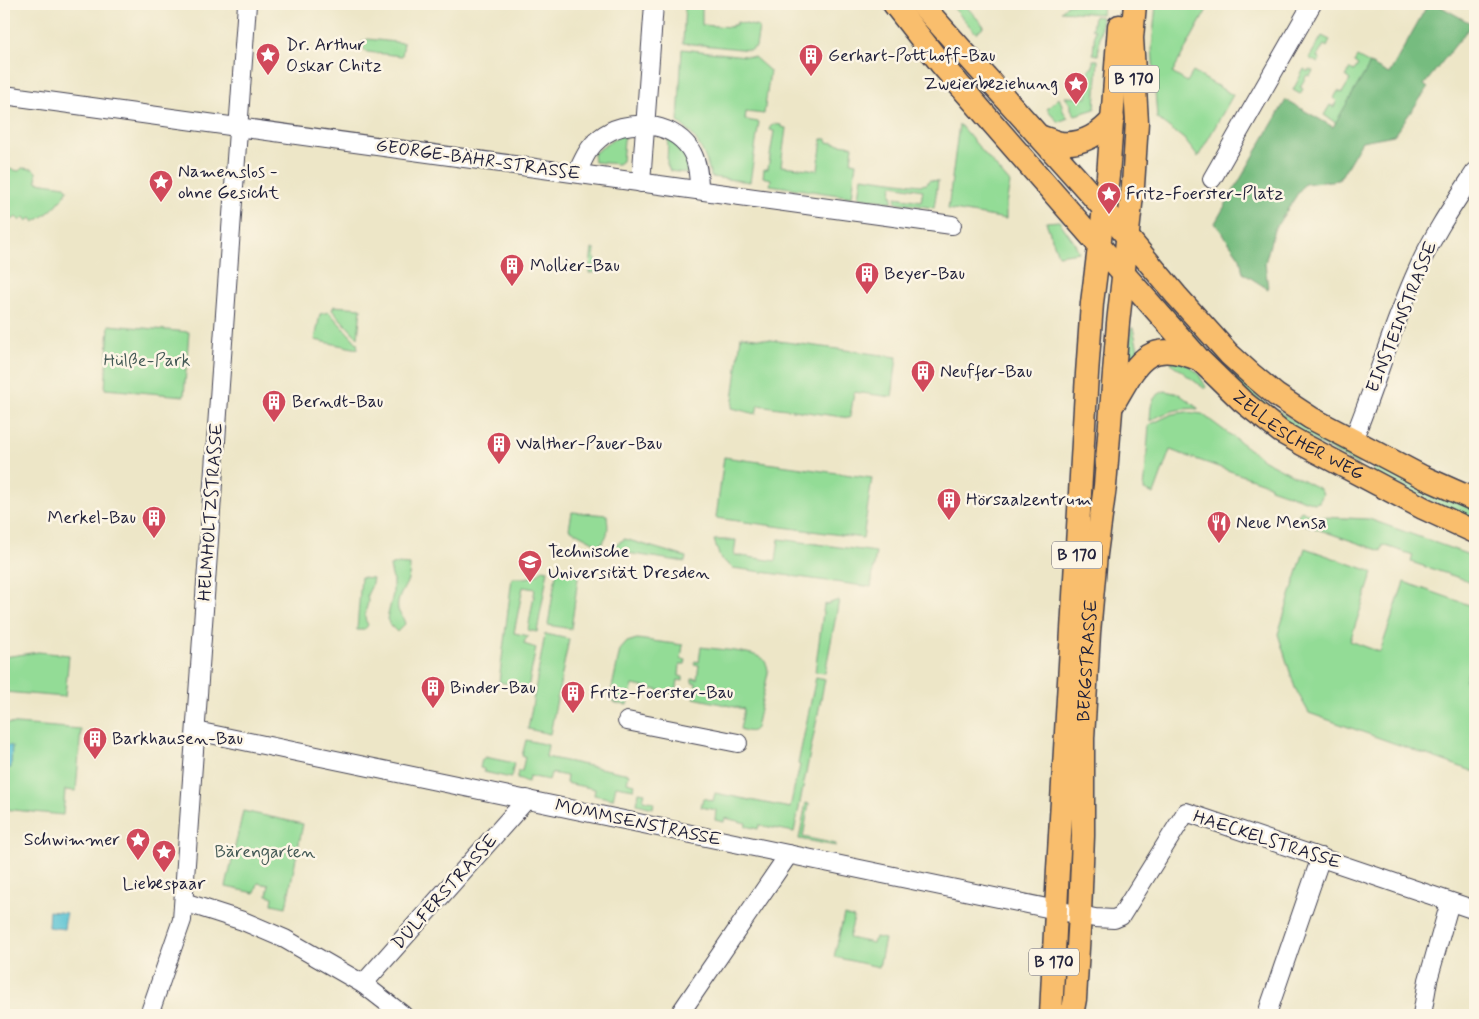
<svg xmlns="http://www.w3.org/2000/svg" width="1479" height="1019" viewBox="0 0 1479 1019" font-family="Mynerve,sans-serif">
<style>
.green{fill:#93dc96;stroke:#5a7f68}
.forest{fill:#76bc7f;stroke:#4c6f5d}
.water{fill:#58c2d3;stroke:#3d7287}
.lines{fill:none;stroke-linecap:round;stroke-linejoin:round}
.minor-casing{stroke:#403f50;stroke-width:20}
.major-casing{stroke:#403f50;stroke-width:25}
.minor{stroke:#fff;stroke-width:18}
.major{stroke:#f9be6d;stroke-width:22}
.labels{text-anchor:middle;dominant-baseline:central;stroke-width:5;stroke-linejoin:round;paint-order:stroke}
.shield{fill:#fcf5e5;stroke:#63616e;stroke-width:1}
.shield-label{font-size:16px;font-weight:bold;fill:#22223b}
.poi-label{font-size:18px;fill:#22223b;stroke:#fcf5e5;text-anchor:start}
.street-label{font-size:18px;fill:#22223b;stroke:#fcf5e5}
.park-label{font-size:18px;fill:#445a56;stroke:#fcf5e5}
</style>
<rect width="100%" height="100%" fill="#fcf5e5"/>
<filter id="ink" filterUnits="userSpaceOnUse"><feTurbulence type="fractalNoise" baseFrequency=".02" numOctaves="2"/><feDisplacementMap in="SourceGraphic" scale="10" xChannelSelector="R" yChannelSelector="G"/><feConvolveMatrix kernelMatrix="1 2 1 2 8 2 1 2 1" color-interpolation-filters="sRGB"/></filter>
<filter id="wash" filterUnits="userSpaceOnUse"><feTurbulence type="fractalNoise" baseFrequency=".0096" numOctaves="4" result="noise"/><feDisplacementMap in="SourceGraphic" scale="20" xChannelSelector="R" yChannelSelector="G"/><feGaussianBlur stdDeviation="1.12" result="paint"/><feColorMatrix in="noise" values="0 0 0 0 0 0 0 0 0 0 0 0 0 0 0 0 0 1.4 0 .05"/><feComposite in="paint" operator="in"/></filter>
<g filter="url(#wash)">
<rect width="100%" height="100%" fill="#ede6c7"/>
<g class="green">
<polygon points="685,4 702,4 702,25 732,27 732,25 736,25 737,22 759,27 756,47 750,50 683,43"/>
<polygon points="950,4 964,4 984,26 976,33"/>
<polygon points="1068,4 1103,4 1102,14 1061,11"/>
<polygon points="1156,4 1210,4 1172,73 1187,82 1193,72 1233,95 1198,157 1184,139 1157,118 1152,47"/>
<polygon points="1094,16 1102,17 1098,55 1093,54 1095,30 1092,29"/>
<polygon points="1322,36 1330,40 1327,47 1324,45 1317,57 1320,59 1318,63 1309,58"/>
<path d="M368 39 404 43 402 56 367 52C363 49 361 47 362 42Z"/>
<path d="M682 49 754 57 770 71 764 114 746 112 745 120 759 122 750 182 711 177C706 154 697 136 678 122Z"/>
<polygon points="1357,57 1370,64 1336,123 1324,115 1330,105 1334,107 1337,101 1334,98 1338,91 1342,93 1350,80 1346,77 1350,69 1354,71 1358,65 1354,62"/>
<polygon points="1093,60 1098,60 1095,109 1075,115 1071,109 1071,105 1065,97 1087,98 1089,69 1093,67"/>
<polygon points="1304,69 1308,72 1309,69 1313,71 1310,76 1307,75 1300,87 1303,89 1300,94 1293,90"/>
<polygon points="1059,98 1062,105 1063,111 1068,118 1058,122 1047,109"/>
<polygon points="774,124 781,125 781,127 786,128 781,166 818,170 822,139 827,139 827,142 853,146 851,162 856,163 852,197 770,185 771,179 763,177 764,169 768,169 774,131 769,130 770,127"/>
<polygon points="959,124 1010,183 1006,204 1006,219 948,209"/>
<polygon points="625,131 622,161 618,164 594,162 593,154"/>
<polygon points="668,137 686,155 692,174 670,171 667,164"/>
<path d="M4 168 19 171 22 168 33 169 36 172 37 182 65 186 68 190C59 204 49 214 34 222L31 218 27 221 24 217 20 221 16 217 12 220 9 217 6 219 4 227Z"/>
<polygon points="862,177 920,185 927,184 929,180 938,181 934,208 895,202 896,197 921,201 923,190 892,185 891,196 893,196 892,202 859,197"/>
<polygon points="1059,221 1074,242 1079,252 1058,255 1046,222"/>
<polygon points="592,249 595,249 594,259 597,260 595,264 600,267 599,272 589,273"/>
<polygon points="1164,301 1202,344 1260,399 1290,418 1364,454 1358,465 1296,431 1233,382 1161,305"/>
<polygon points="334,306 361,308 358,338 332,310"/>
<polygon points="329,312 357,343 358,349 315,340 320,314"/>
<polygon points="109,325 189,332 184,396 105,389"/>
<polygon points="1131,328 1133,328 1139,353 1129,359"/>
<polygon points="741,336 897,357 892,397 854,392 850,418 758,405 756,414 732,408"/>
<polygon points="1170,357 1179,358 1198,373 1206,387 1205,389 1172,364"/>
<path d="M1165 391 1179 394 1199 409C1181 407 1165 412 1150 421 1151 405 1150 397 1165 391Z"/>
<polygon points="1186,412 1202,414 1264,460 1320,489 1323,494 1319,502 1314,503 1270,488 1270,485 1170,450 1154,494 1144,490 1149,425 1172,414"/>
<polygon points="724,457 872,478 863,538 716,518"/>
<polygon points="1376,461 1475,509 1475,523 1372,472"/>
<polygon points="1301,511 1321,517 1369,519 1475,557 1475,583 1411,562 1413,555 1383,545 1381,551 1294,521"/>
<path d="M572 512 607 515C608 527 610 537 599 545L569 529Z"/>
<polygon points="625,539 686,557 685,562 614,551 612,546"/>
<polygon points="779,539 876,552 871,587 733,568 720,558 714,540 736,540 734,555 776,561"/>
<polygon points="1305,548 1373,572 1350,641 1380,652 1404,582 1475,607 1475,652 1465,681 1475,684 1475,772 1309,713 1295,688 1278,634"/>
<path d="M396 564 410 565C410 571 409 577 407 582 403 591 396 599 398 610 400 615 404 618 405 624L397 632 390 625 387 619 393 594V580L390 566Z"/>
<polygon points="557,568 579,571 571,629 548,625"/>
<path d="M543 569 548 570 537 632 528 630 535 589 523 587 514 633 529 636 525 640 524 644 536 648 528 688 499 682 512 578C524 578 535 579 543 569Z"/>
<path d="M361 577 373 578 371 587 367 595C371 606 360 613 368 625L364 630H357Z"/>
<polygon points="839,600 825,673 815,672 824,605"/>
<polygon points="545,634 569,639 550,734 528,729"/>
<path d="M637 639 683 645 681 659 686 660 685 664H680L679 676 683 677V681L678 680 676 694 633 685 627 705C621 704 612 704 610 697L620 650 627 642Z"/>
<path d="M701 647C713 649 750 651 759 657 766 660 768 666 768 673L756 728C752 734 746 731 740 729L744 709 694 698 696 683 692 682V678L697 679 699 665 694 664 695 661 699 662Z"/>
<polygon points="38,652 69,655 65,697 4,692 4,657"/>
<polygon points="816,677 825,679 794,832 759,825 758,829 745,826 746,823 725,818 724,822 715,820 716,810 701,807 703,798 713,801 715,793 790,808 796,779 797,779 800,765 798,764"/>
<polygon points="4,723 81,729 76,791 65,790 63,815 4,809"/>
<polygon points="526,740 548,745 546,757 629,774 627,782 635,784 634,789 616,786 613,799 594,795 595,789 566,783 567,776 551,773 549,780 529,776 528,782 517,779 518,771 522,771 525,757 522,756"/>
<polygon points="485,757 514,763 511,778 484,772 484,769 480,768 482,759 484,759"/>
<polygon points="639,792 645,793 643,800 654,802 653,808 637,804"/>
<polygon points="806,803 809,804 803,837 836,844 836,846 799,839"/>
<polygon points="243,811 303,824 286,907 272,904 273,897 267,895 269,885 258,883 255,893 226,887"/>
<polygon points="844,915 854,918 849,938 873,943 875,937 885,939 879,967 834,957"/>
</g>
<polygon class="forest" points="1428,4 1436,4 1472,24 1424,85 1428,88 1394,135 1362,141 1339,180 1304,184 1274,230 1265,263 1268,289 1243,273 1240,258 1215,223 1286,100 1333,127 1370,64 1389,74"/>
<g class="water">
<polygon points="4,745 12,746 11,768 4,768"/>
<polygon points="49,911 66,913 64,929 48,927"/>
</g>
</g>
<g filter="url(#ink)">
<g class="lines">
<defs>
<g id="minor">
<polyline points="4,95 952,225"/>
<path d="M577 173C583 160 588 147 600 138 625 117 671 121 690 149 698 161 699 176 699 190"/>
<polyline points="1212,179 1312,4"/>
<polyline points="641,183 654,4"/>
<path d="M1353 440C1376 385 1392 326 1417 271 1432 236 1454 204 1475 172"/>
<polyline points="627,721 738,743"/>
<polyline points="196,731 1095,918 1114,919 1121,916 1186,812 1475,910"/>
<polyline points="184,902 243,921 285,939 363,984 403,1015"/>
<polyline points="363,984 527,799"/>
<polyline points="149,1015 182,920 247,4"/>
<polyline points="679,1015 789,854"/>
<polyline points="1268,1015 1269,1008 1321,857"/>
<polyline points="1422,1015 1428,980 1450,902"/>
</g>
<g id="major">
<path id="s1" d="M894 4 941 64 1124 274 1200 360 1242 401 1281 432 1302 444 1423 508 1475 532"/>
<polyline points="921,4 1105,210 1176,295 1229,354 1251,374 1276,395 1311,418 1423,477 1475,500"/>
<path d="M1039 136C1046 138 1054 142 1061 143 1082 145 1100 134 1113 119"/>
<path d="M1114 403C1138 362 1147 337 1200 360"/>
<polyline points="1051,1015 1058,869 1087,374 1092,303 1108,176 1119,26"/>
<path id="s2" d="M1072 1015 1075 999 1080 914 1083 836V738L1089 633 1096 554 1105 486 1118 323 1133 186 1137 122 1132 38 1135 4"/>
</g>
</defs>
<use href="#minor" class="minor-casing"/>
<use href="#major" class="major-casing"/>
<use href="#minor" class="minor"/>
<use href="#major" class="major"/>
</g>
</g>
<defs>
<symbol id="sight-pin" viewBox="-11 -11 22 30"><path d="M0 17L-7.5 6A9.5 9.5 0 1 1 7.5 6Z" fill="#d1495b" stroke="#fcf5e5"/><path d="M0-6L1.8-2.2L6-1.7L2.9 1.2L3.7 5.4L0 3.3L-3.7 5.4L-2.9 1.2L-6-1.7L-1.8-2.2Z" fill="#fff"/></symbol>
<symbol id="building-pin" viewBox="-11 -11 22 30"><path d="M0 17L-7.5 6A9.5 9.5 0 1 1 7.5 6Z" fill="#d1495b" stroke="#fcf5e5"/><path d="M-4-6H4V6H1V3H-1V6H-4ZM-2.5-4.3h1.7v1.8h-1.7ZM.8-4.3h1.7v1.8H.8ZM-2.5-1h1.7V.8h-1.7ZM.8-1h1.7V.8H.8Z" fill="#fff"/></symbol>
<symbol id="restaurant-pin" viewBox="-11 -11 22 30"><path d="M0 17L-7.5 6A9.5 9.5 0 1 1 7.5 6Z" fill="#d1495b" stroke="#fcf5e5"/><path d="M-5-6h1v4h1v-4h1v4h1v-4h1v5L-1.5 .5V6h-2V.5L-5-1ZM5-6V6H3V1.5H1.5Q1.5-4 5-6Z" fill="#fff"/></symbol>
<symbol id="university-pin" viewBox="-11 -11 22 30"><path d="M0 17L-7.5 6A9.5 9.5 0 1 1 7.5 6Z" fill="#d1495b" stroke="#fcf5e5"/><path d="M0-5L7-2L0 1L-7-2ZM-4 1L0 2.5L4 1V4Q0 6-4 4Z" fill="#fff"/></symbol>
</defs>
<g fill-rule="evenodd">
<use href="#sight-pin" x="254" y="41" width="28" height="38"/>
<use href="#building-pin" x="797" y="42" width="28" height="38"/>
<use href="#sight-pin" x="1062" y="70" width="28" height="38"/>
<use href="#sight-pin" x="147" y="168" width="28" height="38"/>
<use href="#sight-pin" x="1095" y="180" width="28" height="38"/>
<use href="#building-pin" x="498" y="252" width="28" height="38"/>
<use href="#building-pin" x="853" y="260" width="28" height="38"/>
<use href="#building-pin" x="909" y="358" width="28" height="38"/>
<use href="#building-pin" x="260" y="388" width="28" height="38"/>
<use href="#building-pin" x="485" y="430" width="28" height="38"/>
<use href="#building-pin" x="935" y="486" width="28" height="38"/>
<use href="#building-pin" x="140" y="504" width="28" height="38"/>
<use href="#restaurant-pin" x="1205" y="509" width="28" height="38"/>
<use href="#university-pin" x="516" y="548" width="28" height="38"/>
<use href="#building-pin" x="419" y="674" width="28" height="38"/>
<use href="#building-pin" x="559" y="679" width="28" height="38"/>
<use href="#building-pin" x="81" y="725" width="28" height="38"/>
<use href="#sight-pin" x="124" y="826" width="28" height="38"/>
<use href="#sight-pin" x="150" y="838" width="28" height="38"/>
</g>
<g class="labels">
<g class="shield">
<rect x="1109" y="65.5" width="50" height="27" rx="4"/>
<rect x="1052" y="541.5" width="50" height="27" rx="4"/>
<rect x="1029" y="948.5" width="50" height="27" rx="4"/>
</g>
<g class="shield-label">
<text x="1134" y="79">B 170</text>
<text x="1077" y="555">B 170</text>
<text x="1054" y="962">B 170</text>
</g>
<g class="poi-label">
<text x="286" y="45">Dr. Arthur<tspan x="286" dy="21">Oskar Chitz</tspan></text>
<text x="828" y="56">Gerhart-Potthoff-Bau</text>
<text x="1058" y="84" text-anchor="end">Zweierbeziehung</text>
<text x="178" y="172">Namenslos -<tspan x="178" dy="21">ohne Gesicht</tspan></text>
<text x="1126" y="194">Fritz-Foerster-Platz</text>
<text x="530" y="266">Mollier-Bau</text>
<text x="884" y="274">Beyer-Bau</text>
<text x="940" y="372">Neuffer-Bau</text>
<text x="292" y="402">Berndt-Bau</text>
<text x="516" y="444">Walther-Pauer-Bau</text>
<text x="966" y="500">Hörsaalzentrum</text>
<text x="136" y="518" text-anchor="end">Merkel-Bau</text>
<text x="1236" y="523">Neue Mensa</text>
<text x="548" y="552">Technische<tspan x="548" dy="21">Universität Dresden</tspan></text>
<text x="450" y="688">Binder-Bau</text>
<text x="590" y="693">Fritz-Foerster-Bau</text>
<text x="112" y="739">Barkhausen-Bau</text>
<text x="120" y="840" text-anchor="end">Schwimmer</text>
<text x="164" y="884" text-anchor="middle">Liebespaar</text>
</g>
<g class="street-label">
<text transform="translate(478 160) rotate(8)">GEORGE-BÄHR-STRASSE</text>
<text transform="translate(1402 317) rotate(-68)">EINSTEINSTRASSE</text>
<text stroke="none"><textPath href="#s1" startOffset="594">ZELLESCHER WEG</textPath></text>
<text transform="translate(211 512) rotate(-86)">HELMHOLTZSTRASSE</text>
<text stroke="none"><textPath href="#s2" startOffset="355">BERGSTRASSE</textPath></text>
<text transform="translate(638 823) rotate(12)">MOMMSENSTRASSE</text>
<text transform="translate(1267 840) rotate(18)">HAECKELSTRASSE</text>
<text transform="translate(445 892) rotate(-48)">DÜLFERSTRASSE</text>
</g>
<g class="park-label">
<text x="147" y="361">Hülße-Park</text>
<text x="265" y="852">Bärengarten</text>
</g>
</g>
<rect width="1479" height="1019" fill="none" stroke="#fcf5e5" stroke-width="20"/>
</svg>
